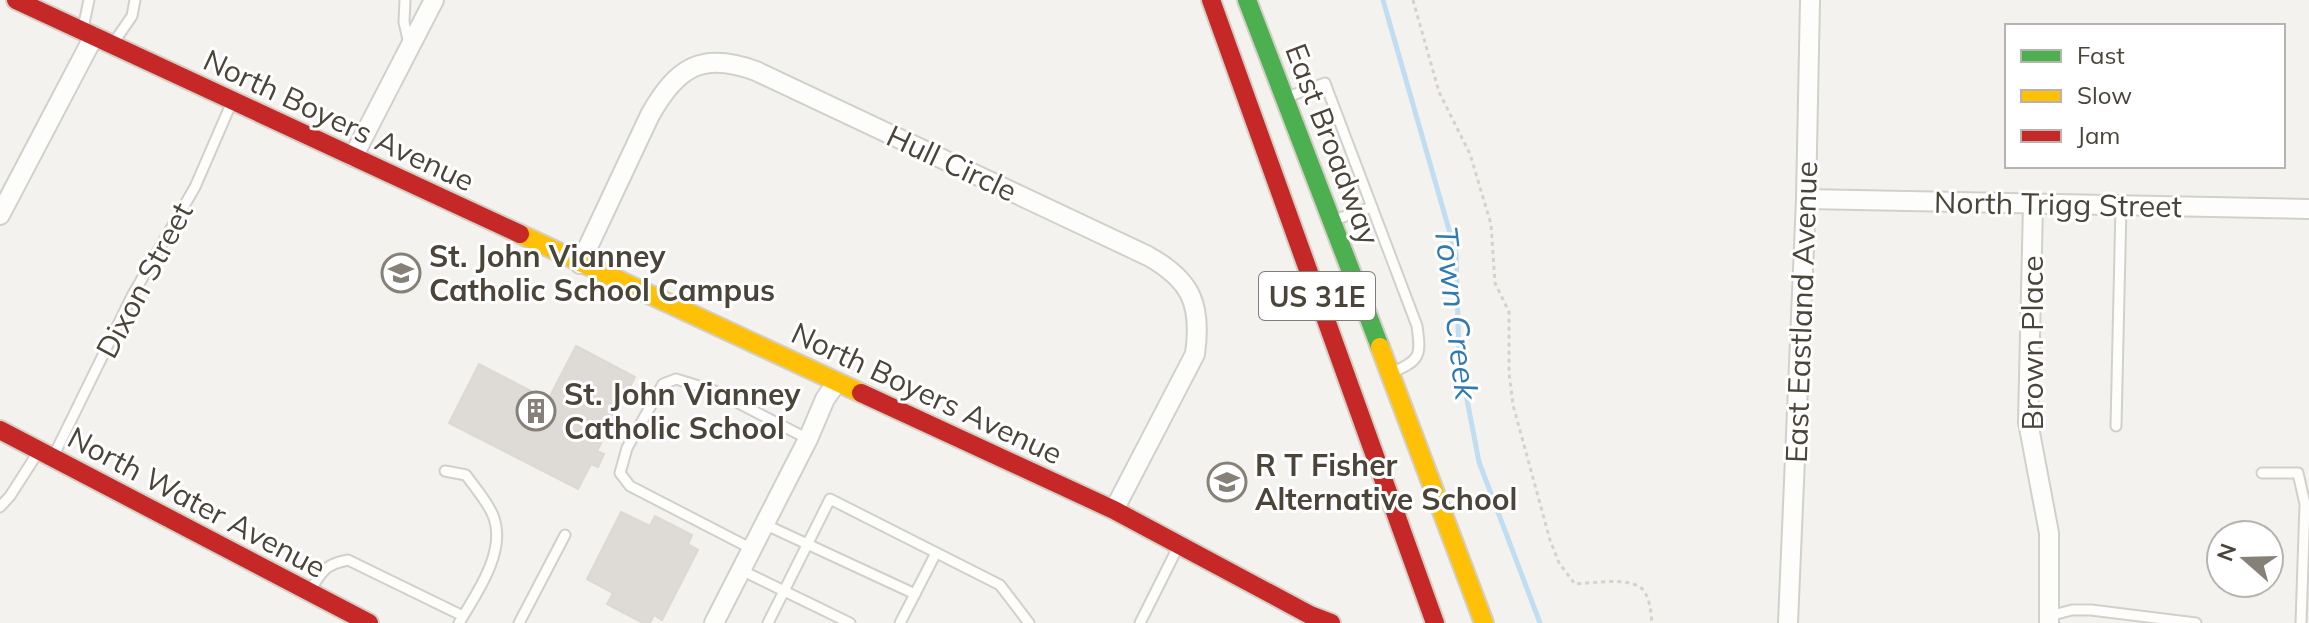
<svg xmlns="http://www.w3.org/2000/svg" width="2309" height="623" viewBox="0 0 2309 623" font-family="Mulish,sans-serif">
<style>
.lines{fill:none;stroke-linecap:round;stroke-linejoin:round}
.stream{stroke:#c0ddf1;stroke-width:5}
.building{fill:#dedbd6;stroke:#dcd9d4;stroke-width:2}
.lane-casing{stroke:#d2d0cb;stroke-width:13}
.street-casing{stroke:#d2d0cb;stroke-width:22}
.fast-casing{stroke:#d3cfc5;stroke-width:22}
.slow-casing{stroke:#d3cfc5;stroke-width:22}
.jam-casing{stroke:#d3cfc5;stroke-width:22}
.path{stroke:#d3d2cc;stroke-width:3;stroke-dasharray:4 4;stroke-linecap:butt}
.lane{stroke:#fdfdfc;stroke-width:9}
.street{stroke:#fdfdfc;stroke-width:18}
.fast{stroke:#4caf50;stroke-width:18}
.slow{stroke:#ffc107;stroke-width:18}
.jam{stroke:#c62828;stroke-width:18}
.labels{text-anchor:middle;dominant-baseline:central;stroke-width:6;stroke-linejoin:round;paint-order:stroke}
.shield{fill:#fff;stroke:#817c74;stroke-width:2}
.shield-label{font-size:28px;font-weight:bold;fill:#4b4439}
.street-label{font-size:30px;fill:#4b4439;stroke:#fff}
.poi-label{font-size:30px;font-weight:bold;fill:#4b4439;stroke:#fff;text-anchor:start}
.water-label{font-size:32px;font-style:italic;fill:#2e7ab2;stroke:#fff}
</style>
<rect width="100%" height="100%" fill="#f4f2ee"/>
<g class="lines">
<polyline class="stream" points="1383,0 1456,254 1459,358 1479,462 1540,623"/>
</g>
<g class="building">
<polygon points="576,346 635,377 597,451 604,454 598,467 591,464 578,489 449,423 479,364 548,400"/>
<polygon points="621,512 650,526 655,516 692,535 688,544 698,550 662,620 654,615 650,623 643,623 607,604 613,593 587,579"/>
</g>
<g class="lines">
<defs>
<g id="lane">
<polyline points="405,0 404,22 409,44"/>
<polyline points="83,28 89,0"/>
<polyline points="114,42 132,16 135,0"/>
<path d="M1290 96 1325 83 1417 326C1421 355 1421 360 1393 372"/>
<polyline points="1337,219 1372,207"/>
<polyline points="2116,426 2121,206"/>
<polyline points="54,455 132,296 195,187 231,104"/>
<path d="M445 471 466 475C475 488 489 503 494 518 506 553 476 594 459 623"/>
<polyline points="2262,473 2298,473 2305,504 2301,623"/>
<polyline points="0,507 10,496 37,454"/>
<polyline points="764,524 915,594"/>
<polyline points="752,549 630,486 620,473 627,448 663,384 676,379 715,391 808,439"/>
<polyline points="741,570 850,623"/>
<path d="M311 589C322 571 326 564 348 560L463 616"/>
<polyline points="2049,616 2072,610 2091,610 2196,623"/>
<polyline points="519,623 565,535"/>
<polyline points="768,623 830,499 1000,585 1029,623"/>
<polyline points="900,623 936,553"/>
<polyline points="1140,623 1178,547"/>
</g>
<g id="street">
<polyline points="353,157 434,0"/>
<polyline points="1806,199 2309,209"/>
<polyline points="2033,205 2028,422 2049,533 2049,623"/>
<polyline points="0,215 94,36"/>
<path d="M580 264 650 115C677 67 702 51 756 71L1148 256C1191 280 1202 304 1195 354L1114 510"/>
<polyline points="714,623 808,439 825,399 837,382"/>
<polyline points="1788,623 1806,199 1810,0"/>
</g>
<polyline id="fast" points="1247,0 1380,347"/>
<g id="slow">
<polyline points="520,234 861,393"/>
<polyline points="1380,347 1484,623"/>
</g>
<g id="jam">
<polyline points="16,0 520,234"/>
<polyline points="1211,0 1435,623"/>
<polyline points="861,393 1114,510 1310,615 1331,623"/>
<polyline points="0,430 369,623"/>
</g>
</defs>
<use href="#lane" class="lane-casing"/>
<use href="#street" class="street-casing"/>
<use href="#fast" class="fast-casing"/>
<use href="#slow" class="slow-casing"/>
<use href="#jam" class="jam-casing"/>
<path class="path" d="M1413 0 1439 92 1470 154 1491 224 1495 283 1509 312V373L1513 405 1550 540 1559 563 1575 584C1593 583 1634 576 1644 591 1650 600 1651 612 1652 623"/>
<use href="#lane" class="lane"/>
<use href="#street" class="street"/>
<use href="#fast" class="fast"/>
<use href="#slow" class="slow"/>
<use href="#jam" class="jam"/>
</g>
<defs>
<symbol id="school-ring" viewBox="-11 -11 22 22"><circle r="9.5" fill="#fff" stroke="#868178" stroke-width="1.5"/><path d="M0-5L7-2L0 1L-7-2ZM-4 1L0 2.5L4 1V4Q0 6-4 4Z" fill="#868178"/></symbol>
<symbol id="building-ring" viewBox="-11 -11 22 22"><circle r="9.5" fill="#fff" stroke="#868178" stroke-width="1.5"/><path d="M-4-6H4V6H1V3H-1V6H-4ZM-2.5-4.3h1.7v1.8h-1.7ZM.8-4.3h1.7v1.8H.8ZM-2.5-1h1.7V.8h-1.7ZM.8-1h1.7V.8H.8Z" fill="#868178"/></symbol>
</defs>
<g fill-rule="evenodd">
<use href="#school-ring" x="379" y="251" width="44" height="44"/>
<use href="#building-ring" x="514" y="389" width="44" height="44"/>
<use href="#school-ring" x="1205" y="460" width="44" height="44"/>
</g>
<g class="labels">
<rect class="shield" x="1259" y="272" width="116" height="48" rx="6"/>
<g class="shield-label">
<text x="1317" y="296">US 31E</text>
</g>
<g class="street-label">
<text transform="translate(339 120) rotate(25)">North Boyers Avenue</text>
<text transform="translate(1333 144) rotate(69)">East Broadway</text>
<text transform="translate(952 163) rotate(25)">Hull Circle</text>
<text transform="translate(2058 204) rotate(1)">North Trigg Street</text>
<text transform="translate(144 280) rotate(-62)">Dixon Street</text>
<text transform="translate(1801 312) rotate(-88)">East Eastland Avenue</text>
<text transform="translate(2032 343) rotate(-90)">Brown Place</text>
<text transform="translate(927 393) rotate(25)">North Boyers Avenue</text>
<text transform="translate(197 502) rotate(28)">North Water Avenue</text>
</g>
<g class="poi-label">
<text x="429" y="256">St. John Vianney<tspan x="429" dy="34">Catholic School Campus</tspan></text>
<text x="564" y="394">St. John Vianney<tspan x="564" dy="34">Catholic School</tspan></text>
<text x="1255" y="465">R T Fisher<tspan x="1255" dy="34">Alternative School</tspan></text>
</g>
<g class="water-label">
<text transform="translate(1457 313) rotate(83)">Town Creek</text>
</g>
</g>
<rect x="2005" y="24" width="280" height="144" fill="#ffffff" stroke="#b7b4b0" stroke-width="2"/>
<rect x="2021" y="50" width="40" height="12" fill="#4caf50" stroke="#b7b4b0" stroke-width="2"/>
<text x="2077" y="64" font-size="24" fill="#4b4439">Fast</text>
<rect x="2021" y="90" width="40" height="12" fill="#ffc107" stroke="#b7b4b0" stroke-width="2"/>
<text x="2077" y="104" font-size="24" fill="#4b4439">Slow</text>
<rect x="2021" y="130" width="40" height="12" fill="#c62828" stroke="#b7b4b0" stroke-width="2"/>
<text x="2077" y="144" font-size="24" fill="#4b4439">Jam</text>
<g transform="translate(2245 559) rotate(290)"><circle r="38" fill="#ffffff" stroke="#b7b4b0" stroke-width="2"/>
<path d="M0-6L14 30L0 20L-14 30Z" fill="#868178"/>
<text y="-12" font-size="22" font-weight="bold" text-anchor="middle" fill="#4b4439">N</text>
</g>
</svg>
